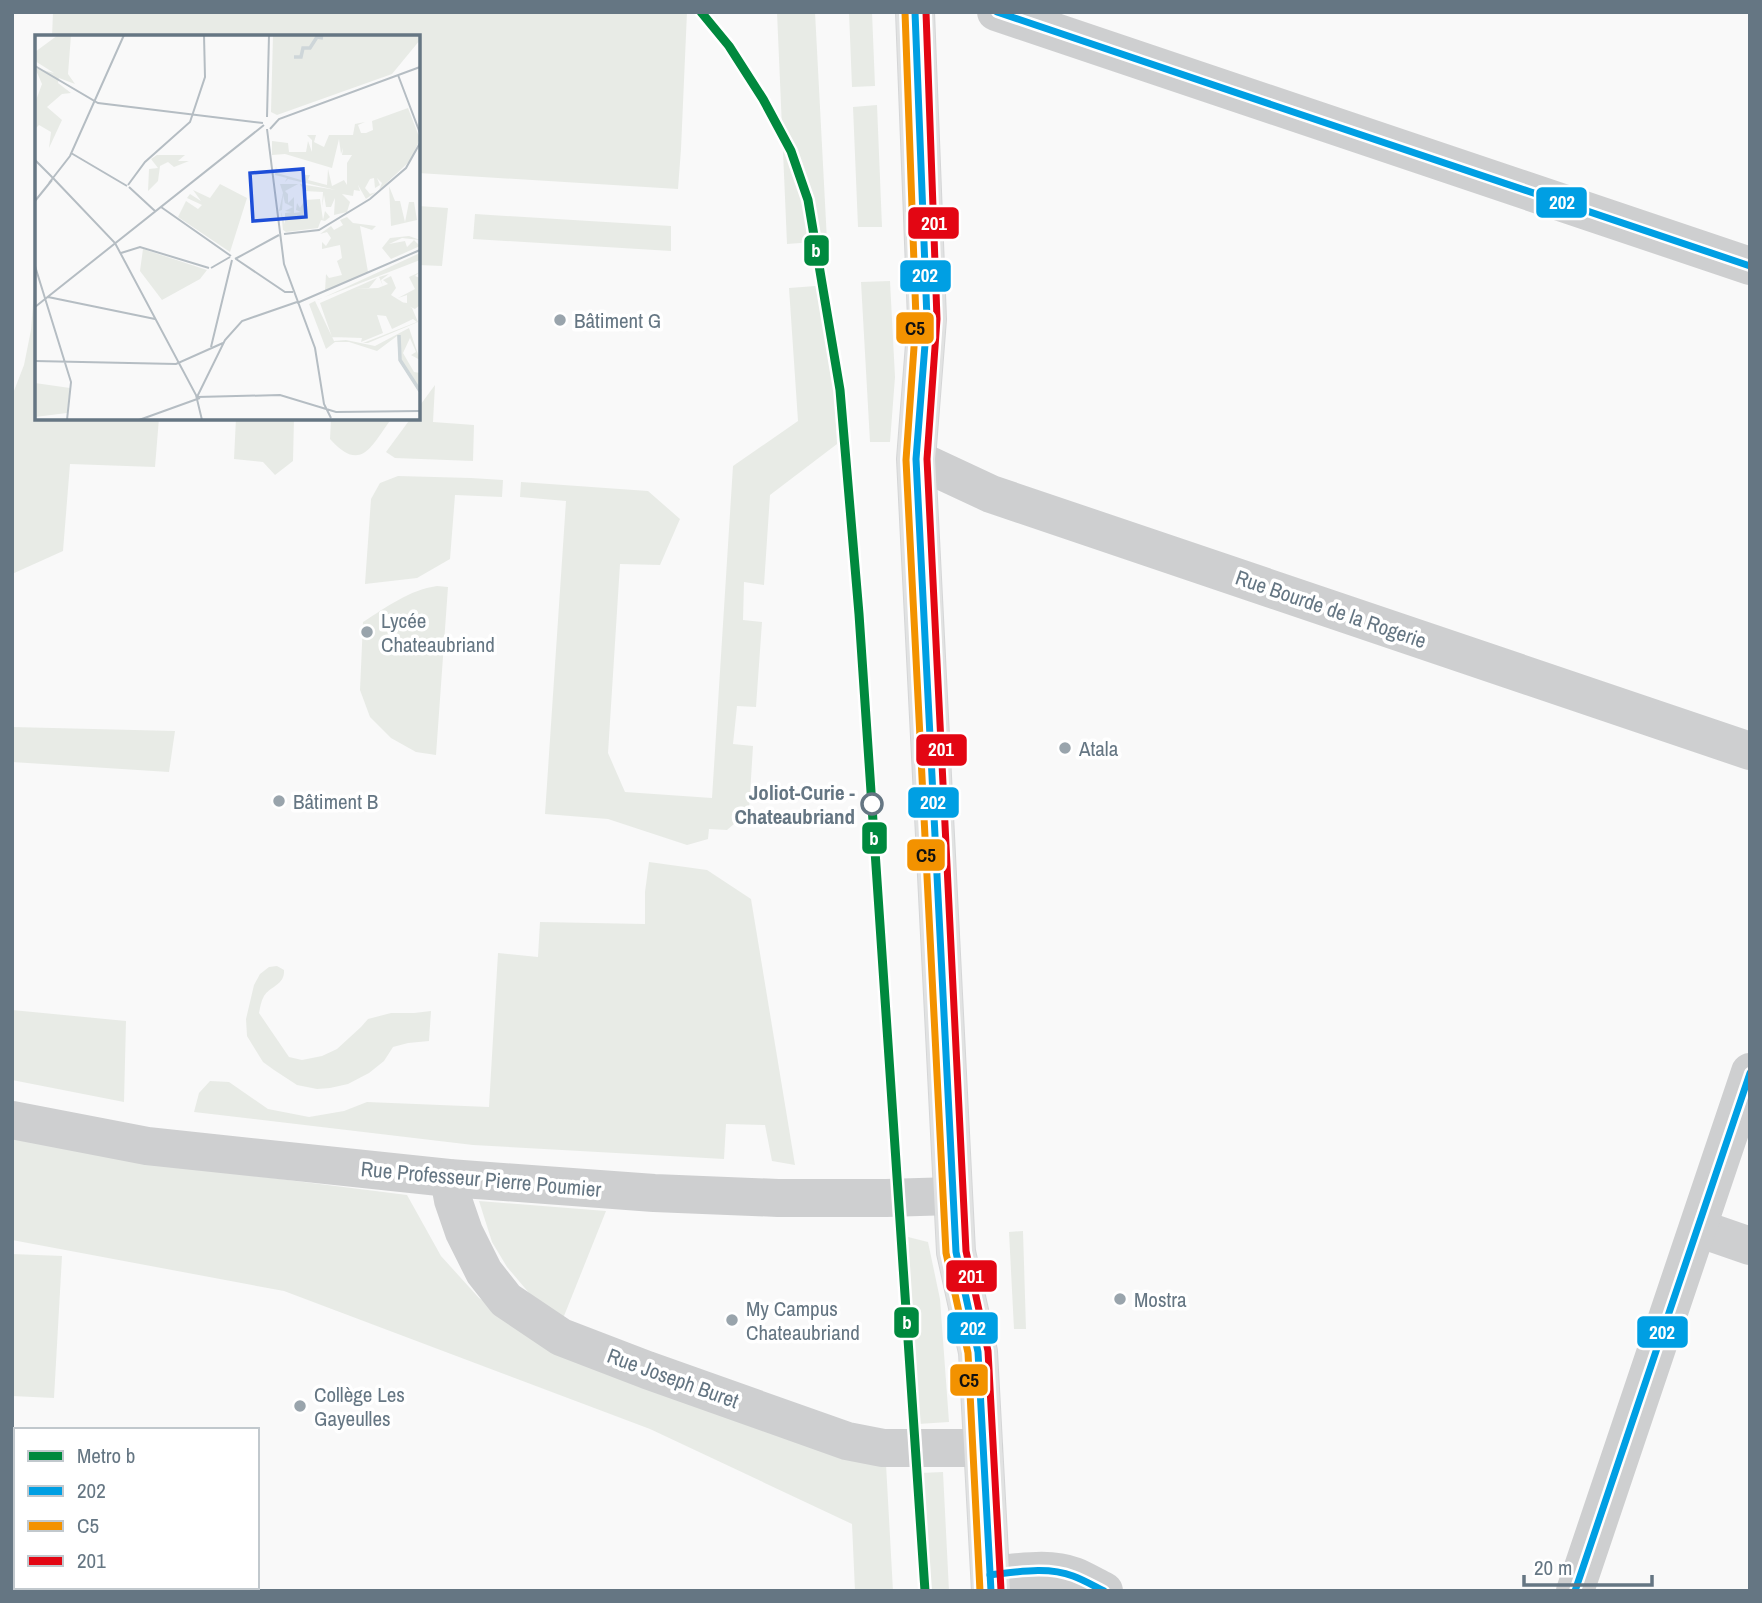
<svg xmlns="http://www.w3.org/2000/svg" width="1762" height="1603" viewBox="0 0 1762 1603" font-family="'Archivo Narrow',sans-serif">
<style>
.green{fill:#e8ebe6}
.lines{fill:none;stroke-linecap:round;stroke-linejoin:round}
.secondary-casing{stroke:#d5d6d7;stroke-width:40}
.street{stroke:#cecfd0;stroke-width:38}
.secondary{stroke:#e1e2e2;stroke-width:38}
.bus-1-casing{stroke:#fff;stroke-width:12}
.bus-2-casing{stroke:#fff;stroke-width:12}
.bus-3-casing{stroke:#fff;stroke-width:12}
.bus-1{stroke:#009fe3;stroke-width:7}
.bus-2{stroke:#f39200;stroke-width:7}
.bus-3{stroke:#e30613;stroke-width:7}
.metro-1-casing{stroke:#fff;stroke-width:14}
.metro-1{stroke:#00893e;stroke-width:9}
.poi-dot{fill:#99a4ac;stroke:#fff;stroke-width:2.5}
.stop-dot{fill:#fff;stroke:#657683;stroke-width:3.5}
.labels{text-anchor:middle;dominant-baseline:central;stroke-width:7;stroke-linejoin:round;paint-order:stroke}
.poi-label{font-size:21px;fill:#657683;stroke:#fff;text-anchor:start}
.street-label{font-size:21px;fill:#657683;stroke:#fff}
.stop-label{font-size:21px;font-weight:bold;fill:#657683;stroke:#fff;text-anchor:end}
.inset-river{fill:none;stroke:#ced6d9;stroke-width:3.5}
.inset-road{fill:none;stroke:#b5bdc3;stroke-width:2}
.view{fill:#1d4ed8;fill-opacity:0.15;stroke:#1d4ed8;stroke-width:3.5}
.inset-edge{fill:none;stroke:#657683;stroke-width:3.5}
.line-badge{stroke:#fff;stroke-width:2.5}
.badge-label{font-size:19px;text-anchor:middle;font-weight:bold;fill:#fff}
.pale-badge-label{font-size:19px;text-anchor:middle;font-weight:bold;fill:#111}
</style>
<rect width="100%" height="100%" fill="#f9f9f9"/>
<g class="green">
<polygon points="53,12 687,12 681,149 678,189 418,173 418,37 52,37"/>
<polygon points="777,12 815,12 827,241 787,244"/>
<polygon points="849,12 872,12 875,86 852,87"/>
<polygon points="877,105 882,227 858,227 853,107"/>
<polygon points="418,206 448,208 442,266 418,265"/>
<polygon points="475,214 671,226 671,251 473,239"/>
<polygon points="37,253 37,418 159,418 155,467 70,464 63,551 12,574 12,396 24,365 31,330"/>
<polygon points="890,281 895,377 890,442 870,442 861,282"/>
<polygon points="829,285 837,444 770,495 764,585 744,582 743,620 762,622 756,707 737,706 733,744 753,746 749,811 727,830 709,829 708,839 687,845 608,819 545,814 566,501 520,497 521,482 648,491 680,519 660,565 620,564 608,753 625,792 712,798 733,466 798,421 789,288"/>
<polygon points="435,385 433,422 474,425 473,461 395,458 386,452 411,418 418,418 418,408"/>
<polygon points="236,418 294,418 293,461 275,475 263,462 234,459"/>
<path d="M331 418H392C372 444 362 475 330 439Z"/>
<polygon points="398,476 471,478 503,480 502,497 455,495 450,559 417,578 365,584 371,499 380,483"/>
<path d="M437 586 448 587 436 755 416 752 391 738 370 717 360 690 363 622C387 607 409 590 437 586Z"/>
<polygon points="12,727 175,731 169,772 12,762"/>
<polygon points="649,862 707,870 751,899 795,1165 772,1161 765,1125 726,1124 724,1159 473,1145 194,1112 199,1093 210,1081 229,1082 268,1109 309,1117 344,1111 367,1102 489,1107 498,953 538,957 540,922 645,924 645,892"/>
<path d="M277 966 284 970C285 985 270 986 264 996 261 1001 260 1008 259 1013L289 1057 302 1060 322 1056 337 1049 361 1027 368 1019 391 1013H414L431 1011 429 1041 408 1043 393 1047 384 1061 369 1073 348 1084 330 1088 317 1089 297 1085 274 1070 263 1062 247 1036 246 1019 254 985 260 974 269 967Z"/>
<polygon points="12,1010 126,1021 124,1102 12,1080"/>
<polygon points="12,1139 146,1162 407,1195 441,1256 479,1298 563,1352 886,1464 893,1591 855,1591 852,1524 650,1429 284,1291 12,1240"/>
<polygon points="479,1201 606,1211 562,1321 547,1314 507,1267 492,1242"/>
<polygon points="1023,1231 1026,1329 1014,1329 1009,1232"/>
<polygon points="908,1237 928,1242 940,1299 949,1422 918,1424"/>
<polygon points="12,1254 62,1256 54,1398 12,1396"/>
<polygon points="943,1472 949,1591 925,1591 920,1473"/>
</g>
<g class="lines">
<defs>
<polyline id="secondary" points="915,12 927,319 916,459 956,1252 978,1352 991,1591"/>
</defs>
<use href="#secondary" class="secondary-casing"/>
<g class="street">
<polyline points="996,12 1750,266"/>
<polyline points="916,459 991,494 1750,751"/>
<polyline points="12,1120 147,1146 449,1178 654,1193 778,1198 886,1198 953,1196"/>
<polyline points="449,1178 453,1200 464,1232 484,1272 506,1300 561,1337 647,1370 847,1441 883,1448 984,1448"/>
<polyline points="1698,1228 1750,1246"/>
<path d="M990 1575C1017 1573 1048 1566 1074 1576 1084 1580 1094 1586 1104 1591"/>
<polyline points="1575,1591 1750,1072"/>
</g>
<use href="#secondary" class="secondary"/>
<defs>
<g id="bus-1">
<polyline points="915,12 927,319 916,459 956,1252 978,1352 991,1591"/>
<polyline points="997,12 1750,266"/>
<path d="M990 1575C1017 1572 1047 1566 1073 1576 1084 1580 1094 1586 1104 1591"/>
<polyline points="1575,1591 1750,1073"/>
</g>
<polyline id="bus-2" points="905,12 916,319 906,460 946,1253 968,1353 980,1591"/>
<polyline id="bus-3" points="926,12 937,319 927,459 966,1251 988,1351 1001,1590"/>
</defs>
<use href="#bus-1" class="bus-1-casing"/>
<use href="#bus-2" class="bus-2-casing"/>
<use href="#bus-3" class="bus-3-casing"/>
<use href="#bus-1" class="bus-1"/>
<use href="#bus-2" class="bus-2"/>
<use href="#bus-3" class="bus-3"/>
<defs>
<polyline id="metro-1" points="701,12 729,46 763,99 791,151 808,200 840,390 859,614 925,1591"/>
</defs>
<use href="#metro-1" class="metro-1-casing"/>
<use href="#metro-1" class="metro-1"/>
</g>
<g class="poi-dot">
<circle cx="560" cy="320" r="7"/>
<circle cx="367" cy="632" r="7"/>
<circle cx="1065" cy="748" r="7"/>
<circle cx="279" cy="801" r="7"/>
<circle cx="1120" cy="1299" r="7"/>
<circle cx="732" cy="1320" r="7"/>
<circle cx="300" cy="1406" r="7"/>
</g>
<circle class="stop-dot" cx="872" cy="804" r="10"/>
<g class="labels">
<g class="poi-label">
<text x="574" y="320">Bâtiment G</text>
<text x="381" y="620">Lycée<tspan x="381" dy="24">Chateaubriand</tspan></text>
<text x="1079" y="748">Atala</text>
<text x="293" y="801">Bâtiment B</text>
<text x="1134" y="1299">Mostra</text>
<text x="746" y="1308">My Campus<tspan x="746" dy="24">Chateaubriand</tspan></text>
<text x="314" y="1394">Collège Les<tspan x="314" dy="24">Gayeulles</tspan></text>
</g>
<g class="street-label">
<text transform="translate(1331 609) rotate(19)">Rue Bourde de la Rogerie</text>
<text transform="translate(481 1179) rotate(5)">Rue Professeur Pierre Poumier</text>
<text transform="translate(673 1378) rotate(20)">Rue Joseph Buret</text>
</g>
<g class="stop-label">
<text x="855" y="792">Joliot-Curie -<tspan x="855" dy="24">Chateaubriand</tspan></text>
</g>
</g>
<g transform="translate(35 35)">
<rect width="385" height="385" fill="#f9f9f9"/>
<path d="M23 0H36L33 39 40 49 24 43 23 48 36 58 27 59 12 72 27 85 14 113 16 97 4 90 0 94V68L7 49 0 33 19 38 0 26V17ZM238 0H385V5L357 39 242 80 236 77ZM373 73 385 104 375 126 344 155 347 148 342 143 345 150 340 153 339 143 335 144 330 153 335 159 341 157 325 168 331 164 323 150 325 156 319 155 318 161 307 159 315 167 312 177 299 180 300 163 296 172H291L289 160 287 172 288 157 269 156 265 149 301 155 253 144 250 147 252 143 240 140 241 131 242 138 266 145 267 140H275L273 145 292 150 293 134 297 151 309 145 312 150V128L317 120H307L308 113 306 119 304 104 297 133 250 119 237 120V106L253 108 254 117H271L273 106 277 117V105L272 100H281L279 107 289 112 294 100H318L320 89 330 87 323 90 326 98H331L338 95 337 86ZM122 120H150L143 126H154L139 132 133 127 125 131 123 146 113 156 114 134 123 133 116 124ZM185 149 212 163 195 217 143 182 151 166 163 174 167 170 152 163 155 159 166 166 158 155 175 163ZM245 149H263L250 156 253 159V168L259 162V178L266 177 261 175 262 168 265 173 270 165 285 164 288 185 290 176 295 182 290 186 286 185 283 193 251 197 248 195 246 177 250 189V178L257 177 250 176 258 172 250 168 248 160 247 175 244 176 248 158ZM354 151 360 166H365L370 187 374 167H379L382 185 356 191ZM312 182 318 188 341 191 337 195 325 191 333 237 290 256 291 239 294 243 307 240 302 226 307 223 305 210 287 214V207L291 211 296 203 292 197 285 199 296 191 299 195 308 190 305 185ZM374 201 385 205 367 203 354 209 370 206 372 212 379 205 385 211 356 224 347 213 355 203ZM108 214 172 235 165 244 127 265 105 236ZM385 218V225L282 265H283ZM385 237 380 241 385 243V270L380 274 365 267 372 268V260L363 263 380 254 374 242ZM354 239 346 245 348 251 353 249 348 245 356 241 361 253 356 260 377 273 383 287 333 308H328L382 287 378 284 357 294 351 281 342 280 348 298 326 307 327 303 297 302 285 268 342 243 334 253 320 254 343 253 348 251 344 242ZM280 266 299 306 311 305 340 311 374 293 385 325 376 320 381 317 375 303 368 318 379 337 385 338V356L364 326 362 301 342 316 314 307H300L291 314 274 269ZM0 348 35 353 32 378 0 382Z" fill="#e8ebe6"/>
<path class="inset-river" d="M259 22H266L268 13H275L282 2 288 3M364 300 365 325 385 356"/>
<path class="inset-road" d="M0 31 63 68 228 88M363 40 385 98M232 82 234 0M232 94 249 229 280 313 289 369 296 383M235 94 244 84 385 32M36 118 92 151M0 125 18 143M18 143 80 208 161 360 167 385M14 148 35 121 89 0M93 150 110 127 155 87 170 42 169 0M94 152 120 176M0 166 17 145M126 172 196 221M249 199 284 195 335 164 371 133 385 108M86 218 105 212 174 233M200 224 244 200M201 224 250 257H258M0 231 36 347 32 385M176 233 195 222M13 262 120 284M262 268 385 215M0 272 229 90M176 312 197 225M0 326 141 329 188 308M162 362 190 305 207 286 262 267M162 362 245 360 301 377 385 376M104 385 165 363"/>
<path class="view" d="M268 134 271 182 218 186 215 138Z"/>
<rect width="385" height="385" class="inset-edge"/>
</g>
<g class="line-badge">
<rect x="1535" y="186" width="53" height="33" rx="7" fill="#009fe3"/>
<rect x="907" y="206" width="53" height="34" rx="7" fill="#e30613"/>
<rect x="803" y="234" width="27" height="33" rx="7" fill="#00893e"/>
<rect x="899" y="259" width="53" height="34" rx="7" fill="#009fe3"/>
<rect x="895" y="311" width="40" height="34" rx="7" fill="#f39200"/>
<rect x="915" y="733" width="53" height="34" rx="7" fill="#e30613"/>
<rect x="907" y="786" width="53" height="33" rx="7" fill="#009fe3"/>
<rect x="861" y="821" width="27" height="34" rx="7" fill="#00893e"/>
<rect x="906" y="838" width="40" height="34" rx="7" fill="#f39200"/>
<rect x="945" y="1259" width="53" height="34" rx="7" fill="#e30613"/>
<rect x="893" y="1306" width="27" height="33" rx="7" fill="#00893e"/>
<rect x="946" y="1311" width="53" height="34" rx="7" fill="#009fe3"/>
<rect x="1636" y="1315" width="53" height="34" rx="7" fill="#009fe3"/>
<rect x="949" y="1363" width="40" height="34" rx="7" fill="#f39200"/>
</g>
<g class="badge-label">
<text x="1562" y="209">202</text>
<text x="934" y="230">201</text>
<text x="816" y="257">b</text>
<text x="925" y="282">202</text>
<text x="941" y="756">201</text>
<text x="933" y="809">202</text>
<text x="874" y="845">b</text>
<text x="971" y="1283">201</text>
<text x="907" y="1329">b</text>
<text x="973" y="1335">202</text>
<text x="1662" y="1339">202</text>
</g>
<g class="pale-badge-label">
<text x="915" y="335">C5</text>
<text x="926" y="862">C5</text>
<text x="969" y="1387">C5</text>
</g>
<rect width="1762" height="1603" fill="none" stroke="#657683" stroke-width="28"/>
<rect x="14" y="1428" width="245" height="161" fill="#ffffff" stroke="#c1c8cd" stroke-width="2"/>
<rect x="28" y="1451" width="35" height="10" fill="#00893e" stroke="#c1c8cd" stroke-width="2"/>
<text x="77" y="1463" font-size="21" fill="#657683">Metro b</text>
<rect x="28" y="1486" width="35" height="10" fill="#009fe3" stroke="#c1c8cd" stroke-width="2"/>
<text x="77" y="1498" font-size="21" fill="#657683">202</text>
<rect x="28" y="1521" width="35" height="10" fill="#f39200" stroke="#c1c8cd" stroke-width="2"/>
<text x="77" y="1533" font-size="21" fill="#657683">C5</text>
<rect x="28" y="1556" width="35" height="10" fill="#e30613" stroke="#c1c8cd" stroke-width="2"/>
<text x="77" y="1568" font-size="21" fill="#657683">201</text>
<path d="M1524 1575v10h128v-10" fill="none" stroke="#657683" stroke-width="3.5"/>
<text x="1534" y="1575" font-size="21" fill="#657683" stroke="#ffffff" stroke-width="5" paint-order="stroke">20 m</text>
</svg>
